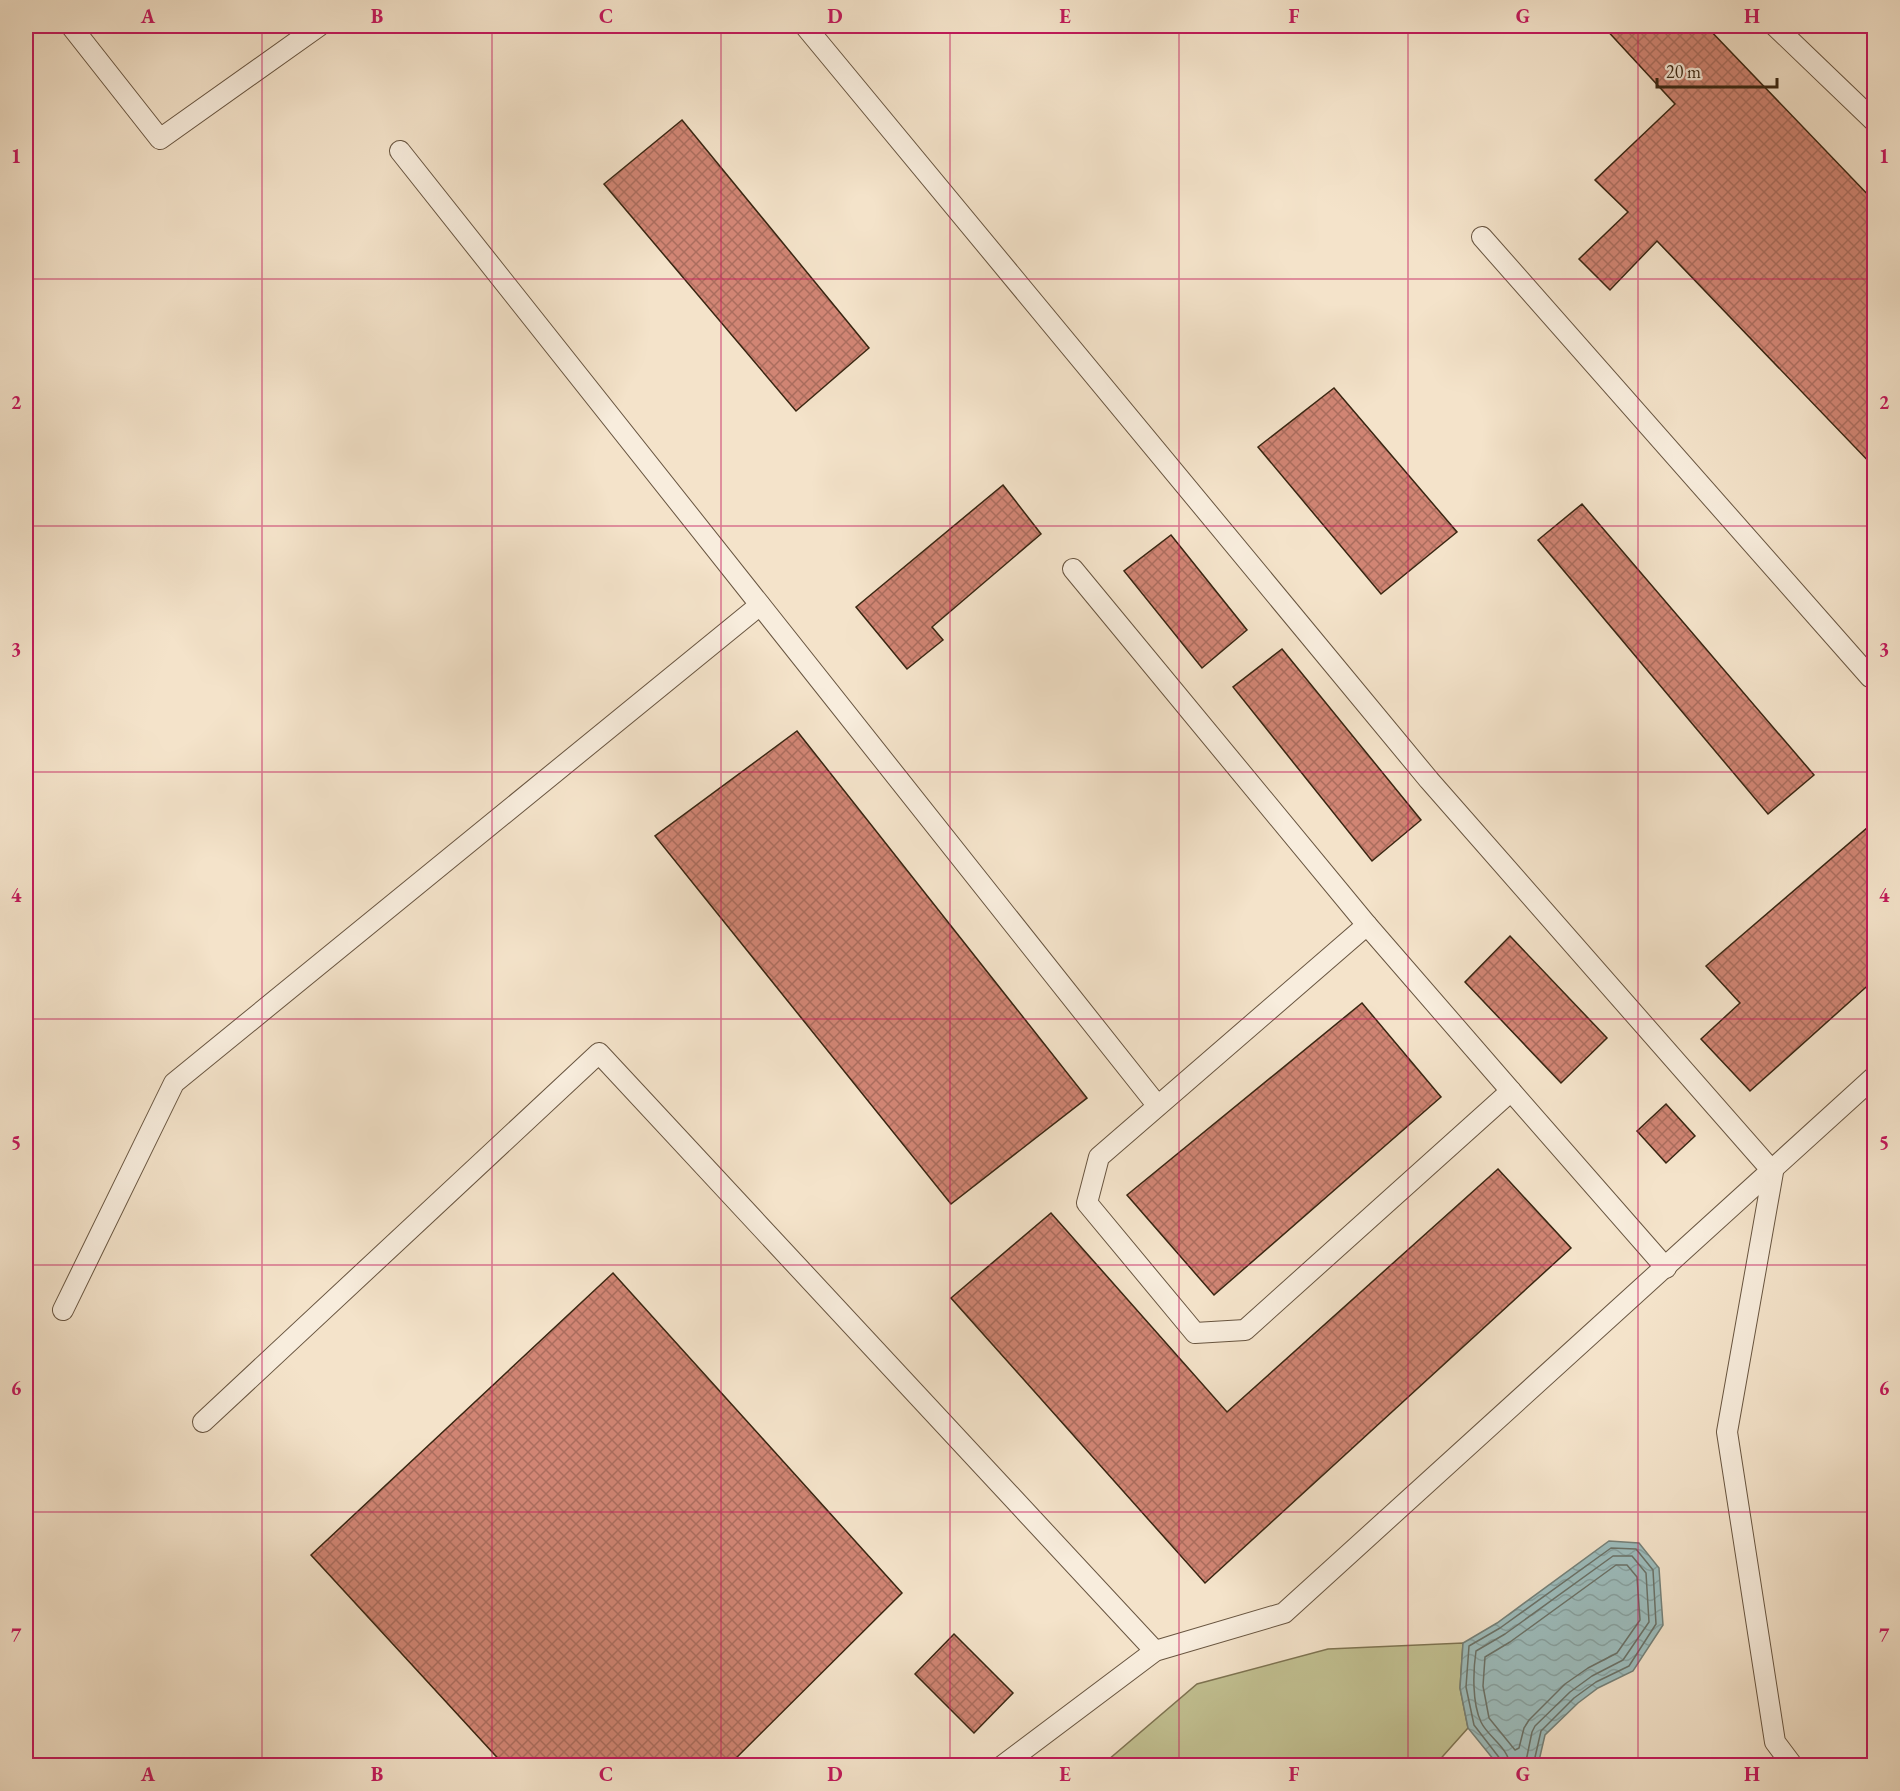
<svg xmlns="http://www.w3.org/2000/svg" width="1900" height="1791" viewBox="0 0 1900 1791" font-family="'EB Garamond',serif">
<style>
.green{fill:#c2c192;stroke:#7e7452;stroke-width:1.5}
.water{fill:url(#water-waves);stroke:#758179;stroke-width:1.5}
.lines{fill:none;stroke-linecap:round;stroke-linejoin:round}
.shore{stroke:#6b7268;stroke-width:1.5}
.building{fill:url(#building-cross-hatch);stroke:#392612;stroke-width:1.5}
.service-casing{stroke:#685540;stroke-width:22}
.service{stroke:#f8eddd;stroke-width:20}
.grid{fill:none;stroke:#c2185b;stroke-width:1.5;stroke-opacity:0.55}
.neatline{fill:none;stroke:#c2185b;stroke-width:2}
.grid-label{font-size:20px;text-anchor:middle;font-weight:bold;fill:#c2185b}
</style>
<defs>
<pattern id="water-waves" width="16" height="10" patternUnits="userSpaceOnUse" patternTransform="scale(1.5)"><rect width="16" height="10" fill="#9dbdbd"/><path d="M0 5q4-4 8 0t8 0" fill="none" stroke="#88a2a1"/></pattern>
<pattern id="building-cross-hatch" width="8" height="8" patternUnits="userSpaceOnUse" patternTransform="scale(1.5)"><rect width="8" height="8" fill="#d18574"/><path d="M0 0l8 8M0 8l8-8" fill="none" stroke="#ab6d5e"/></pattern>
</defs>
<rect width="100%" height="100%" fill="#f4e3ca"/>
<filter id="stains"><feTurbulence type="fractalNoise" baseFrequency=".00333" numOctaves="4"/><feColorMatrix values="0 0 0 0 .2 0 0 0 0 .09 0 0 0 0 .02 0 0 0 .5 -.17"/></filter>
<radialGradient id="worn" r=".72"><stop offset=".6" stop-color="#630" stop-opacity="0"/><stop offset="1" stop-color="#630" stop-opacity=".3"/></radialGradient>
<polygon class="green" points="1463,1643 1460,1688 1468,1728 1435,1765 1101,1766 1197,1684 1328,1649"/>
<polygon class="water" points="1609,1541 1639,1543 1659,1568 1663,1625 1633,1671 1598,1688 1578,1703 1545,1735 1538,1765 1498,1765 1468,1728 1460,1688 1463,1643 1497,1623"/>
<g class="lines">
<g class="shore">
<polygon points="1616,1565 1627,1565 1637,1577 1640,1620 1617,1653 1588,1668 1565,1684 1529,1720 1524,1728 1519,1748 1515,1750 1489,1718 1483,1686 1485,1657 1510,1642"/>
<polyline points="1502,1766 1501,1760 1474,1725 1466,1687 1469,1646 1500,1628 1611,1548 1636,1549 1653,1570 1656,1624 1629,1666 1596,1682 1574,1698 1541,1731 1533,1766"/>
<path d="M1510 1766C1509 1748 1488 1737 1481 1722 1472 1703 1473 1671 1476 1651L1505 1634 1613 1556H1632L1646 1573 1649 1622 1623 1660 1592 1676 1570 1692 1535 1726 1532 1732 1525 1766"/>
</g>
</g>
<g class="building">
<polygon points="1603,26 1706,26 1874,201 1874,467 1657,241 1610,290 1579,259 1628,212 1595,180 1675,104"/>
<polygon points="682,120 869,348 796,411 604,184"/>
<polygon points="1334,388 1457,532 1381,594 1258,447"/>
<polygon points="1003,485 1041,534 932,627 943,640 907,669 856,607"/>
<polygon points="1582,504 1814,775 1768,814 1538,540"/>
<polygon points="1171,535 1247,630 1202,668 1124,571"/>
<polygon points="1282,649 1421,820 1372,861 1233,687"/>
<polygon points="797,731 1087,1098 951,1204 655,836"/>
<polygon points="1874,822 1874,980 1750,1091 1701,1039 1740,1003 1706,966"/>
<polygon points="1510,936 1607,1038 1561,1083 1465,982"/>
<polygon points="1362,1003 1441,1097 1214,1295 1127,1195"/>
<polygon points="1666,1104 1695,1136 1666,1163 1637,1131"/>
<polygon points="1498,1169 1571,1248 1205,1583 951,1298 1051,1213 1227,1412"/>
<polygon points="613,1273 902,1593 728,1766 505,1766 311,1555"/>
<polygon points="954,1634 1013,1693 974,1733 915,1674"/>
</g>
<g class="lines">
<defs>
<g id="service">
<polyline points="71,26 160,139 319,26"/>
<polyline points="805,26 1429,780 1773,1172 1727,1432 1775,1742 1793,1766"/>
<polyline points="1775,26 1874,121"/>
<polyline points="400,151 1157,1105"/>
<polyline points="1482,237 1870,677 1874,676"/>
<polyline points="1073,569 1367,925 1511,1091"/>
<polyline points="1367,925 1099,1157 1087,1203 1195,1333 1245,1330 1511,1091 1666,1268"/>
<polyline points="63,1310 174,1083 760,605"/>
<polyline points="203,1422 599,1053 1155,1651"/>
<polyline points="1002,1766 1155,1651 1284,1613 1874,1077"/>
</g>
</defs>
<use href="#service" class="service-casing"/>
<use href="#service" class="service"/>
</g>
<path class="grid" d="M262 26V1766M492 26V1766M721 26V1766M950 26V1766M1179 26V1766M1408 26V1766M1638 26V1766M26 279H1874M26 526H1874M26 772H1874M26 1019H1874M26 1265H1874M26 1512H1874"/>
<rect width="1900" height="1791" fill="none" stroke="#f4e3ca" stroke-width="66"/>
<path d="M1657 78v9h120v-9" fill="none" stroke="#392612" stroke-width="3"/>
<text x="1666" y="78" font-size="18" fill="#392612" stroke="#f8eddd" stroke-width="4.5" paint-order="stroke">20 m</text>
<rect x="33" y="33" width="1834" height="1725" class="neatline"/>
<g class="grid-label">
<text x="148" y="23">A</text>
<text x="377" y="23">B</text>
<text x="606" y="23">C</text>
<text x="835" y="23">D</text>
<text x="1065" y="23">E</text>
<text x="1294" y="23">F</text>
<text x="1523" y="23">G</text>
<text x="1752" y="23">H</text>
<text x="16" y="163">1</text>
<text x="1884" y="163">1</text>
<text x="16" y="409">2</text>
<text x="1884" y="409">2</text>
<text x="16" y="656">3</text>
<text x="1884" y="656">3</text>
<text x="16" y="902">4</text>
<text x="1884" y="902">4</text>
<text x="16" y="1149">5</text>
<text x="1884" y="1149">5</text>
<text x="16" y="1395">6</text>
<text x="1884" y="1395">6</text>
<text x="16" y="1642">7</text>
<text x="1884" y="1642">7</text>
<text x="148" y="1781">A</text>
<text x="377" y="1781">B</text>
<text x="606" y="1781">C</text>
<text x="835" y="1781">D</text>
<text x="1065" y="1781">E</text>
<text x="1294" y="1781">F</text>
<text x="1523" y="1781">G</text>
<text x="1752" y="1781">H</text>
</g>
<rect width="100%" height="100%" filter="url(#stains)"/>
<rect width="100%" height="100%" fill="url(#worn)"/>
</svg>
